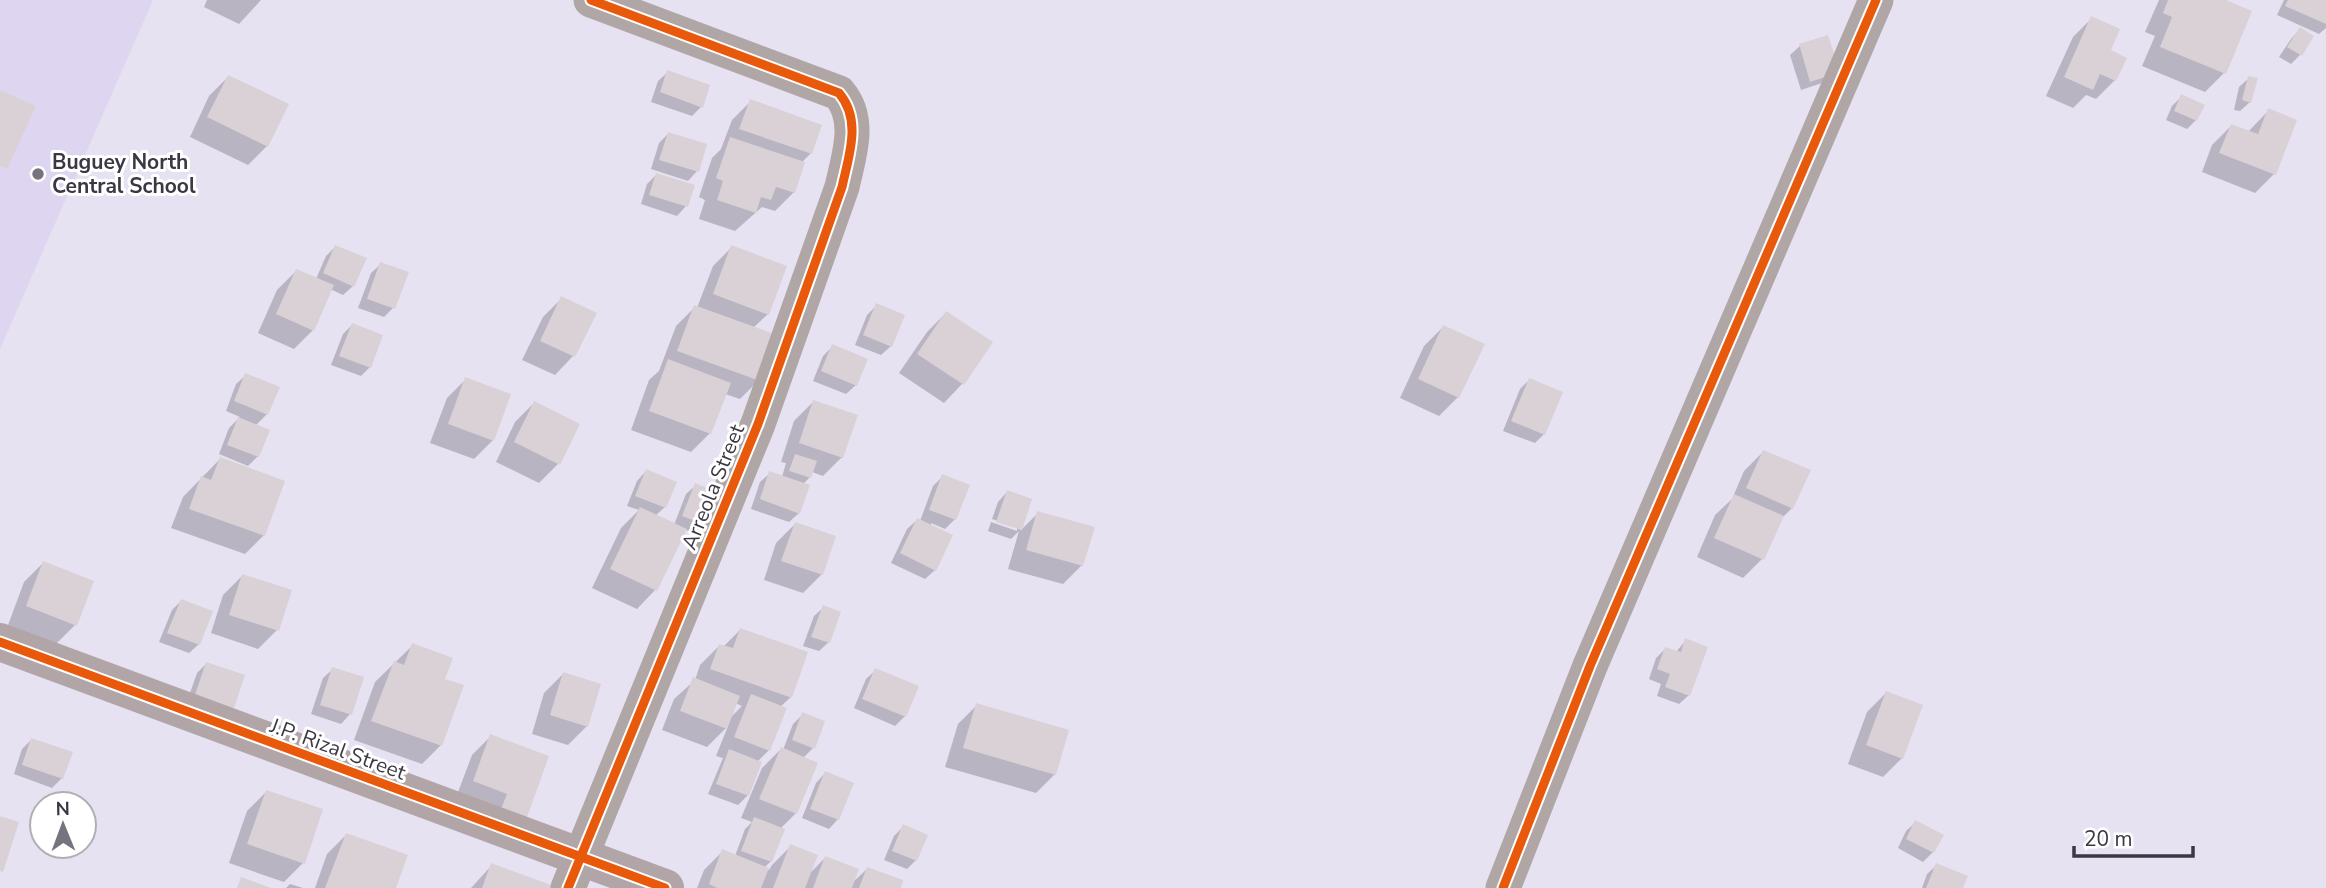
<svg xmlns="http://www.w3.org/2000/svg" width="2326" height="888" viewBox="0 0 2326 888" font-family="'Nunito Sans',sans-serif">
<style>
.built{fill:#ded6f1}
.shadow{fill:#0003;fill-rule:evenodd}
.building{fill:#d9d1d6}
.lines{fill:none;stroke-linecap:round;stroke-linejoin:round}
.street{stroke:#b1a6a6;stroke-width:35}
.secondary{stroke:#b1a5a7;stroke-width:38}
.cycleway-casing{stroke:#fff;stroke-width:13}
.cycleway{stroke:#e8590c;stroke-width:9}
.poi-dot{fill:#777480;stroke:#fff;stroke-width:2.5}
.labels{text-anchor:middle;dominant-baseline:central;stroke-width:6;stroke-linejoin:round;paint-order:stroke}
.poi-label{font-size:21px;font-weight:bold;fill:#3b3843;stroke:#fff;text-anchor:start}
.street-label{font-size:21px;fill:#3b3843;stroke:#fff}
</style>
<rect width="100%" height="100%" fill="#e6e2f2"/>
<polygon class="built" points="0,0 153,0 0,349"/>
<g class="shadow">
<polygon points="207,0 261,0 239,24 204,7"/>
<polygon points="2159,0 2221,0 2250,12 2224,73 2205,92 2142,66 2155,36 2145,32"/>
<polygon points="2284,0 2326,0 2326,28 2319,34 2277,15"/>
<polygon points="2092,18 2108,51 2115,80 2096,99 2086,95 2073,108 2046,96 2073,37"/>
<polygon points="2300,29 2300,55 2291,64 2279,57 2291,39"/>
<polygon points="1800,46 1828,81 1801,90 1790,55"/>
<polygon points="668,72 701,107 692,116 651,102 658,81"/>
<polygon points="228,77 267,146 248,165 190,137 209,96"/>
<polygon points="2249,78 2250,102 2240,111 2234,110 2239,87"/>
<polygon points="2182,96 2196,120 2187,129 2166,120 2172,106"/>
<polygon points="751,101 811,153 801,163 794,192 775,211 762,207 735,231 699,219 705,200 699,197 712,158 721,149 732,120"/>
<polygon points="2268,111 2274,174 2255,193 2202,172 2212,145 2231,126 2248,132"/>
<polygon points="668,134 697,171 688,181 651,169 659,143"/>
<polygon points="656,175 686,206 677,216 641,204 647,184"/>
<polygon points="335,247 353,286 343,295 330,289 313,330 294,349 258,333 277,290 296,271 316,279 326,256"/>
<polygon points="732,247 768,314 753,328 759,380 740,399 725,394 710,433 691,452 631,430 649,380 659,371 676,326 695,307 697,308 713,266"/>
<polygon points="381,264 393,308 384,317 358,308 371,273"/>
<polygon points="562,298 573,356 555,375 522,360 543,317"/>
<polygon points="877,305 891,346 881,355 855,345 867,315"/>
<polygon points="946,313 990,342 962,384 944,403 899,373 927,332"/>
<polygon points="352,325 370,367 361,376 331,365 343,334"/>
<polygon points="1443,327 1458,397 1439,416 1400,398 1424,346"/>
<polygon points="833,346 856,385 846,394 813,381 823,356"/>
<polygon points="246,375 267,414 255,426 258,456 248,466 219,454 229,428 240,417 226,411 236,384"/>
<polygon points="466,379 493,440 474,459 430,443 447,398"/>
<polygon points="1529,380 1544,434 1535,443 1503,431 1520,389"/>
<polygon points="813,402 842,457 823,476 812,472 810,477 803,484 799,513 789,522 751,509 760,482 770,473 782,477 786,463 781,462 794,421"/>
<polygon points="534,403 558,464 539,483 496,462 515,422"/>
<polygon points="1763,452 1792,508 1781,519 1762,559 1743,578 1697,557 1715,515 1732,499 1744,471"/>
<polygon points="220,459 264,535 245,554 171,528 183,497"/>
<polygon points="646,471 665,507 655,516 674,525 686,494 696,485 717,494 695,534 684,529 655,590 637,609 592,588 621,528 639,510 627,506 637,481"/>
<polygon points="943,476 955,519 945,529 931,523 935,570 925,579 891,563 907,529 917,520 920,521 933,486"/>
<polygon points="1007,492 1030,500 1020,531 1038,513 1082,565 1063,584 1008,569 1019,531 1011,539 988,531 991,522 1017,531 1017,527 992,519 998,502"/>
<polygon points="795,524 822,574 803,593 764,580 776,543"/>
<polygon points="43,563 75,625 56,644 8,625 24,582"/>
<polygon points="242,576 277,630 258,649 211,633 223,595"/>
<polygon points="181,601 199,644 189,653 159,642 172,610"/>
<polygon points="824,607 829,642 819,651 803,646 814,616"/>
<path d="M740 630 791 697 780 707 769 750 757 762 748 795 738 805 708 794 723 758 716 756 728 726 707 747 662 730 674 699 695 680 700 665 719 646 723 647ZM735 703 742 706 730 718Z"/>
<polygon points="1686,640 1689,695 1679,704 1657,696 1661,684 1649,679 1656,658 1665,649 1676,652"/>
<polygon points="413,645 441,745 422,764 354,740 375,682"/>
<polygon points="206,664 243,676 185,707 197,673"/>
<polygon points="333,669 350,714 341,724 311,714 323,678"/>
<polygon points="876,670 905,716 895,726 854,708 866,679"/>
<polygon points="563,674 587,726 568,745 532,734 544,693"/>
<polygon points="1886,693 1902,758 1883,777 1848,764 1867,712"/>
<polygon points="977,705 1055,774 1036,793 945,767 958,724"/>
<polygon points="803,714 813,748 803,758 816,764 795,814 780,829 771,861 764,868 769,870 772,865 791,846 808,875 825,858 851,884 867,869 899,888 697,888 704,870 723,851 735,856 745,829 752,822 741,818 762,768 781,749 783,750 793,724"/>
<polygon points="491,736 523,822 455,800 472,755"/>
<polygon points="31,740 62,778 52,788 14,774 22,749"/>
<polygon points="825,773 838,819 829,829 802,818 816,783"/>
<polygon points="266,792 303,863 284,882 229,863 247,811"/>
<polygon points="1916,822 1933,852 1923,862 1898,848 1906,831"/>
<polygon points="903,827 916,860 907,869 884,860 894,836"/>
<polygon points="346,835 394,888 315,888 327,854"/>
<polygon points="492,865 553,888 471,888"/>
<polygon points="1937,865 1961,888 1922,888 1927,874"/>
<polygon points="290,884 303,888 286,888"/>
</g>
<g class="building">
<polygon points="2168,0 2226,0 2252,11 2226,74 2160,47 2172,17 2163,13"/>
<polygon points="2288,0 2326,0 2326,24 2285,6"/>
<polygon points="2091,16 2120,29 2111,50 2127,58 2116,81 2100,74 2093,90 2064,77"/>
<polygon points="2300,27 2314,36 2302,56 2287,47"/>
<polygon points="1828,35 1840,72 1810,82 1799,44"/>
<polygon points="667,70 710,85 703,108 660,92"/>
<polygon points="228,75 289,104 268,147 207,117"/>
<polygon points="2248,76 2258,78 2251,103 2242,100"/>
<polygon points="0,90 36,106 7,169 0,166"/>
<polygon points="2181,94 2205,105 2197,121 2174,111"/>
<polygon points="750,99 822,125 812,154 739,129"/>
<polygon points="2268,108 2297,120 2276,175 2219,153 2231,124 2258,134"/>
<polygon points="668,132 707,144 699,172 659,160"/>
<polygon points="730,137 805,162 795,193 776,187 771,200 761,197 756,213 717,200 723,181 716,178"/>
<polygon points="656,173 695,185 688,207 649,195"/>
<polygon points="335,245 367,258 354,287 323,273"/>
<polygon points="731,245 787,266 769,315 713,294"/>
<polygon points="380,262 409,272 395,309 367,299"/>
<polygon points="296,269 334,285 314,331 276,314"/>
<polygon points="561,296 597,313 575,357 540,341"/>
<polygon points="876,303 905,315 892,347 863,335"/>
<polygon points="694,305 777,335 760,381 677,351"/>
<polygon points="946,311 993,342 964,385 917,354"/>
<polygon points="352,323 383,335 371,368 339,356"/>
<polygon points="1443,325 1485,344 1459,398 1418,379"/>
<polygon points="832,344 868,359 857,386 821,371"/>
<polygon points="668,359 731,383 711,434 649,411"/>
<polygon points="245,373 280,387 268,415 234,401"/>
<polygon points="465,377 511,394 494,441 448,424"/>
<polygon points="1529,378 1563,392 1545,435 1511,421"/>
<polygon points="813,400 858,415 843,458 799,443"/>
<polygon points="534,401 580,424 560,465 514,442"/>
<polygon points="238,417 270,430 259,457 227,445"/>
<polygon points="1763,450 1811,470 1793,509 1746,488"/>
<polygon points="795,454 817,461 811,478 789,471"/>
<polygon points="220,457 285,481 265,536 189,509 201,476 211,480"/>
<polygon points="646,469 677,482 666,508 635,496"/>
<polygon points="769,471 810,485 800,514 760,499"/>
<polygon points="942,474 970,485 956,520 929,510"/>
<polygon points="695,483 719,493 706,525 682,516"/>
<polygon points="1007,490 1032,499 1022,530 996,522"/>
<polygon points="1734,494 1784,516 1764,560 1714,538"/>
<polygon points="640,507 687,529 657,591 610,569"/>
<polygon points="1037,511 1095,527 1083,566 1026,550"/>
<polygon points="917,518 953,535 936,571 900,553"/>
<polygon points="795,522 836,536 823,575 781,561"/>
<polygon points="43,561 94,581 77,626 26,606"/>
<polygon points="242,574 292,590 279,631 229,615"/>
<polygon points="181,599 213,611 200,645 167,633"/>
<polygon points="823,605 841,612 830,643 811,637"/>
<polygon points="740,628 808,652 792,698 710,669 719,644 733,648"/>
<polygon points="1685,638 1708,647 1690,696 1665,687 1670,674 1657,669 1665,647 1681,652"/>
<polygon points="412,643 453,658 445,679 464,685 442,746 371,721 394,661 404,665"/>
<polygon points="206,662 245,675 233,711 194,698"/>
<polygon points="332,667 364,677 352,715 320,705"/>
<polygon points="875,668 919,686 906,717 862,699"/>
<polygon points="563,672 601,684 588,727 550,715"/>
<polygon points="693,677 740,696 727,729 680,711"/>
<polygon points="1886,691 1923,705 1903,759 1866,745"/>
<polygon points="751,694 787,708 770,751 734,737"/>
<polygon points="976,703 1069,730 1056,775 963,748"/>
<polygon points="802,712 825,721 815,749 792,740"/>
<polygon points="490,734 549,756 525,823 499,814 507,794 473,781"/>
<polygon points="31,738 73,752 63,779 22,765"/>
<polygon points="781,747 818,763 797,814 759,799"/>
<polygon points="729,749 762,762 749,796 716,784"/>
<polygon points="825,771 854,783 839,820 810,809"/>
<polygon points="266,790 323,809 305,864 247,844"/>
<polygon points="0,816 19,822 3,872 0,871"/>
<polygon points="754,817 785,829 772,862 741,851"/>
<polygon points="1915,820 1944,835 1934,853 1906,839"/>
<polygon points="903,824 928,835 917,861 892,851"/>
<polygon points="346,833 408,855 396,888 325,888"/>
<polygon points="790,844 818,855 805,888 773,888"/>
<polygon points="722,849 769,868 761,888 717,888 709,884"/>
<polygon points="825,856 859,869 852,888 813,888"/>
<polygon points="491,863 559,888 482,888"/>
<polygon points="1936,863 1968,876 1963,888 1926,888"/>
<polygon points="867,867 903,880 901,888 859,888"/>
<polygon points="241,877 271,888 237,888"/>
</g>
<g class="lines">
<g class="street">
<path d="M568 888 758 424 842 187C849 155 862 120 839 93L591 0"/>
<polyline points="1503,888 1590,666 1876,0"/>
</g>
<polyline class="secondary" points="0,642 665,888"/>
<defs>
<g id="cycleway">
<polyline points="0,642 665,888"/>
<path d="M568 888 758 424 842 187C849 155 862 120 839 93L591 0"/>
<polyline points="1503,888 1590,666 1876,0"/>
</g>
</defs>
<use href="#cycleway" class="cycleway-casing"/>
<use href="#cycleway" class="cycleway"/>
</g>
<circle class="poi-dot" cx="38" cy="174" r="7"/>
<g class="labels">
<g class="poi-label">
<text x="52" y="162">Buguey North<tspan x="52" dy="24">Central School</tspan></text>
</g>
<g class="street-label">
<text transform="translate(713 487) rotate(-68)">Arreola Street</text>
<text transform="translate(338 749) rotate(20)">J.P. Rizal Street</text>
</g>
</g>
<g transform="translate(63 825) rotate(359)"><circle r="33" fill="#ffffff" stroke="#b1afb4" stroke-width="2"/>
<path d="M0-5L12 26L0 18L-12 26Z" fill="#777480"/>
<text y="-10" font-size="19" font-weight="bold" text-anchor="middle" fill="#3b3843">N</text>
</g>
<path d="M2074 846v10h119v-10" fill="none" stroke="#3b3843" stroke-width="3.5"/>
<text x="2084" y="846" font-size="21" fill="#3b3843" stroke="#ffffff" stroke-width="5" paint-order="stroke">20 m</text>
</svg>
